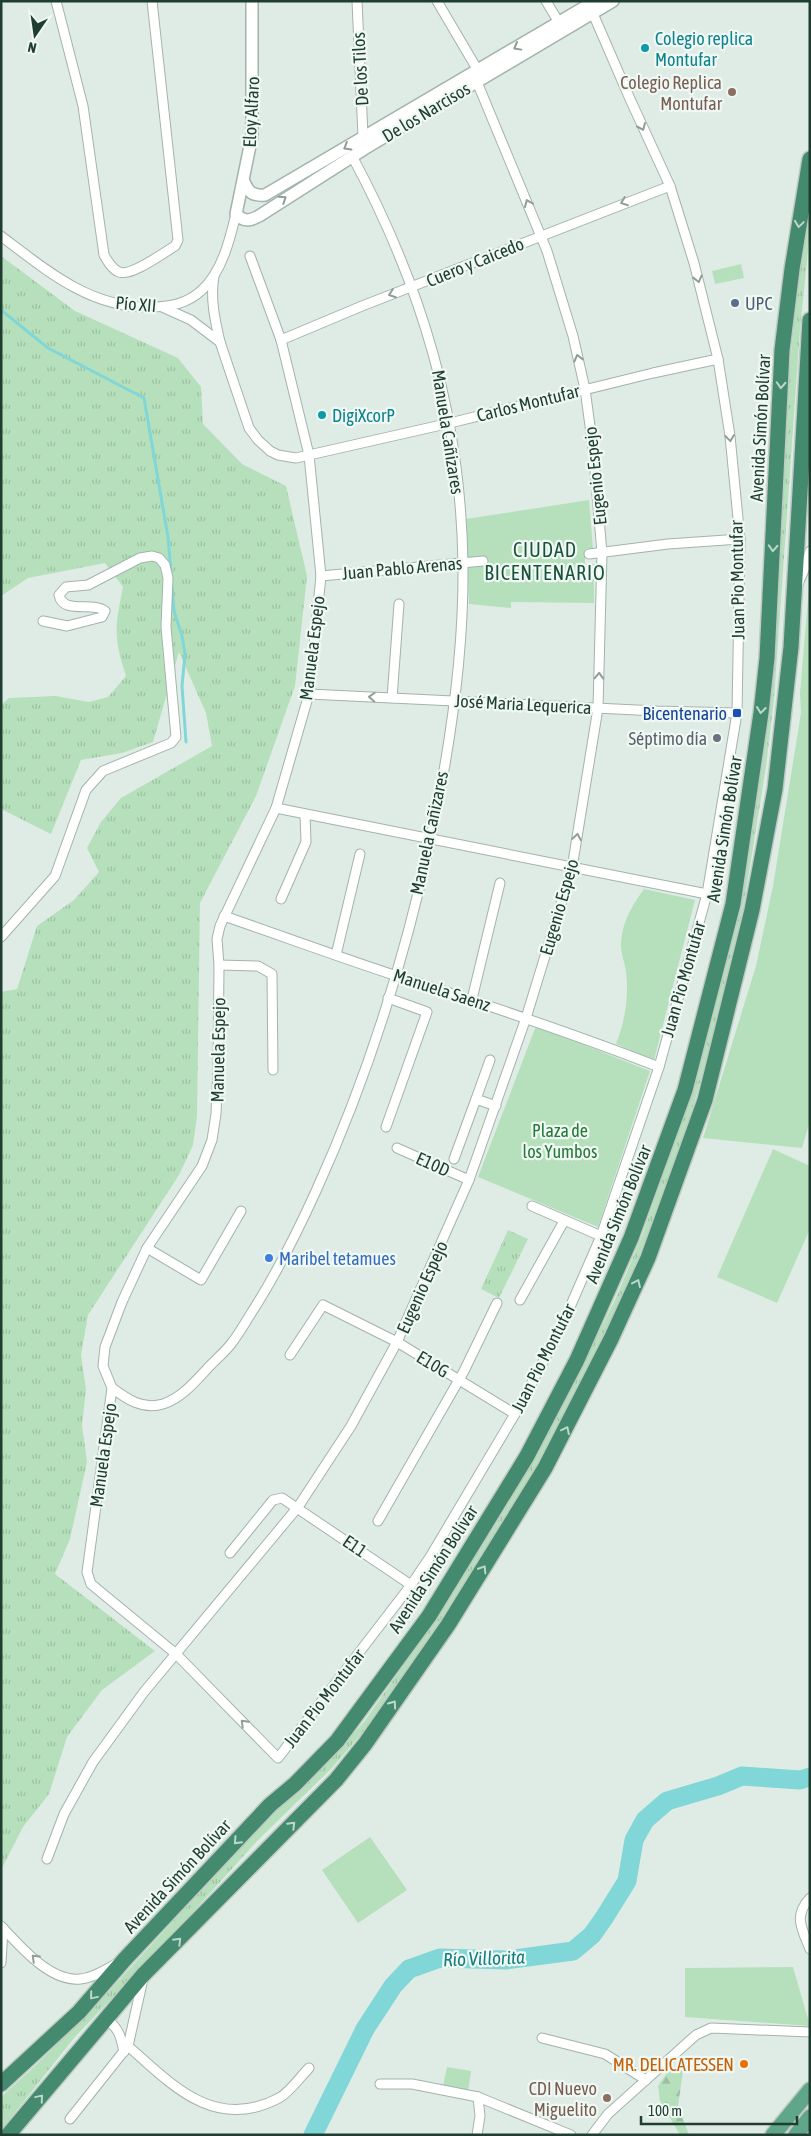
<svg xmlns="http://www.w3.org/2000/svg" width="811" height="2136" viewBox="0 0 811 2136" font-family="'Asap Condensed',sans-serif">
<style>
.grass{fill:url(#grass-tufts)}
.forest{fill:url(#forest-firs)}
.green{fill:#b6e0bb}
.lines{fill:none;stroke-linecap:round;stroke-linejoin:round}
.stream{stroke:#81d6d7;stroke-width:3}
.river{stroke:#81d6d7;stroke-width:19}
.minor-casing{stroke:#a2b4ab;stroke-width:11}
.tertiary-casing{stroke:#a2b4ab;stroke-width:14}
.primary-casing{stroke:#c0c9c5;stroke-width:18}
.trunk-casing{stroke:#c0c9c5;stroke-width:18}
.minor{stroke:#fff;stroke-width:9}
.tertiary{stroke:#fff;stroke-width:11}
.primary{stroke:#5fa68a;stroke-width:15}
.trunk{stroke:#448a6f;stroke-width:15}
.oneway{stroke:#8f9e98}
.oneway2{stroke:#bcd7cb}
.culture-dot{fill:#0f9aa8;stroke:#f0f8f3;stroke-width:2}
.education-dot{fill:#8d6e63;stroke:#f0f8f3;stroke-width:2}
.service-dot{fill:#5c6f8a;stroke:#f0f8f3;stroke-width:2}
.transit-dot{fill:#1a4fb4;stroke:#f0f8f3;stroke-width:2}
.worship-dot{fill:#6b7280;stroke:#f0f8f3;stroke-width:2}
.shop-dot{fill:#3f7fe0;stroke:#f0f8f3;stroke-width:2}
.food-dot{fill:#e8710a;stroke:#f0f8f3;stroke-width:2}
.labels{text-anchor:middle;dominant-baseline:central;stroke-width:4.5;stroke-linejoin:round;paint-order:stroke}
.culture-label{font-size:18px;fill:#0d838f;stroke:#f0f8f3;text-anchor:start}
.street-label{font-size:18px;fill:#1f3e31;stroke:#f0f8f3}
.education-label{font-size:18px;fill:#785e54;stroke:#f0f8f3;text-anchor:end}
.service-label{font-size:18px;fill:#4e5e75;stroke:#f0f8f3;text-anchor:start}
.transit-label{font-size:18px;fill:#164399;stroke:#f0f8f3;text-anchor:end}
.worship-label{font-size:18px;fill:#5b616d;stroke:#f0f8f3;text-anchor:end}
.park-label{font-size:18px;fill:#257939;stroke:#f0f8f3}
.shop-label{font-size:18px;fill:#366cbe;stroke:#f0f8f3;text-anchor:start}
.food-label{font-size:18px;fill:#c56008;stroke:#f0f8f3;text-anchor:end}
.water-label{font-size:19px;font-style:italic;fill:#137d7f;stroke:#f0f8f3}
.quarter-label{font-size:20px;letter-spacing:1px;fill:#19523c;stroke:#f0f8f3}
</style>
<defs>
<pattern id="grass-tufts" width="24" height="20" patternUnits="userSpaceOnUse" patternTransform="scale(1.25)"><rect width="24" height="20" fill="#b6e0bb"/><path d="M3 7l-1-3M5 7V3M7 7l1-3M15 17l-1-3M17 17v-4M19 17l1-3" fill="none" stroke="#9cc1a1"/></pattern>
<pattern id="forest-firs" width="22" height="20" patternUnits="userSpaceOnUse" patternTransform="scale(1.25)"><rect width="22" height="20" fill="#b6e0bb"/><path d="M5 1l3.5 6h-7zM16 11l3.5 6h-7z" fill="#9cc1a1"/></pattern>
</defs>
<rect width="100%" height="100%" fill="#dfece5"/>
<g class="grass">
<polygon points="810,197 810,232 800,329 774,699 766,767 743,910 730,974 689,1122 646,1239 620,1303 541,1462 444,1618 368,1726 331,1769 259,1839 182,1924 74,2038 1,2130 1,2097 36,2065 99,2002 253,1834 289,1798 303,1788 364,1722 439,1614 501,1516 551,1427 614,1302 642,1236 693,1088 724,973 744,874 770,697 789,373 800,264"/>
<path d="M1 256 75 311 178 358 201 387 203 424 242 464 286 486 307 576 295 686 256 796 200 903 197 1116 193 1145 179 1175 88 1315 81 1355 86 1389 82 1425 87 1462 70 1539 55 1574 155 1651 102 1690 67 1737 49 1794 23 1827 1 1870V992L17 989 37 926 74 900 99 872 87 848 101 822 121 798 212 746 206 713 179 652 153 742 122 753 81 760 51 834 1 809V705L9 698 56 696 89 702 108 697 126 676C113 637 115 626 123 587L105 563 28 578 1 596Z"/>
<polygon points="508,1230 528,1239 499,1298 481,1289"/>
</g>
<polygon class="forest" points="671,2067 683,2071 678,2106 689,2135 680,2135 660,2101 658,2086"/>
<g class="green">
<polygon points="741,264 744,278 715,284 712,271"/>
<polygon points="589,500 593,548 585,549 585,564 594,564 594,603 511,602 511,608 469,604 466,519"/>
<polygon points="810,576 810,1121 802,1148 703,1138 756,966 773,886 801,713 800,693"/>
<path d="M644 889 695 900 654 1060 616 1044C625 1022 629 996 626 972 625 962 620 952 621 942 623 920 632 906 644 889Z"/>
<polygon points="536,1026 650,1071 598,1227 478,1177"/>
<polygon points="773,1149 810,1166 810,1229 777,1303 717,1277"/>
<polygon points="370,1837 407,1890 358,1923 322,1870"/>
<polygon points="793,1967 810,2026 685,2017 685,1968"/>
<polygon points="447,2067 471,2071 468,2091 443,2086"/>
</g>
<g class="lines">
<g class="stream">
<polyline points="1,310 48,348 144,398 168,537 171,572"/>
<polyline points="172,586 174,611 182,636 185,654 182,686 186,742"/>
</g>
<polyline class="river" points="313,2135 365,2029 393,1986 409,1969 440,1958 506,1960 573,1951 592,1935 604,1918 627,1881 634,1840 645,1820 667,1801 718,1786 742,1776 800,1780 810,1777"/>
<defs>
<g id="minor">
<path d="M56 1 83 106 104 255C108 262 112 269 119 272 131 277 163 253 175 246L178 240 152 1"/>
<polyline points="357,1 363,137"/>
<polyline points="437,1 480,74"/>
<polyline points="546,1 561,26"/>
<path d="M1 236C46 270 90 308 149 307 170 307 187 304 202 290 222 272 230 239 236 214"/>
<polyline points="250,256 281,340 309,455 321,576 309,694 276,808 220,926 217,939 219,965 218,1069 216,1114 212,1140 202,1166 147,1248 122,1302 105,1347 103,1366 112,1388 87,1572 91,1584 176,1654 278,1758 411,1585 430,1557 515,1414 560,1330 601,1236 659,1067 707,894 737,713 740,539 730,436 718,359 694,263 670,186 630,99 591,9"/>
<path d="M214 276C210 299 215 320 220 342"/>
<polyline points="162,307 191,320 220,342 249,428 258,440 270,451 278,455 296,458 450,423 653,373 718,359"/>
<polyline points="281,340 362,306 670,186"/>
<polyline points="589,554 668,544 740,539"/>
<polyline points="321,576 483,561"/>
<polyline points="798,584 807,563 810,551"/>
<polyline points="309,694 657,711 737,713"/>
<polyline points="392,698 399,604"/>
<polyline points="276,808 707,894"/>
<polyline points="281,899 306,842 305,815"/>
<path d="M224 916C282 936 339 957 397 976 485 1004 572 1033 659 1067"/>
<path d="M1 937 55 876 86 790 103 771 171 743 176 737 166 627 168 578 165 565 159 558 152 556 140 558 88 585 66 587 59 595C63 615 93 601 105 611L102 617 67 626 43 621"/>
<polyline points="336,955 360,854"/>
<polyline points="219,965 258,966 272,974 273,1070"/>
<polyline points="472,999 500,883"/>
<polyline points="476,1099 490,1060"/>
<polyline points="386,1127 427,1012 388,998"/>
<polyline points="397,1148 469,1180"/>
<polyline points="454,1159 476,1099 496,1106"/>
<polyline points="532,1206 601,1236"/>
<polyline points="147,1248 201,1280 241,1211"/>
<polyline points="520,1300 564,1221"/>
<polyline points="290,1355 323,1305 397,1342 515,1414"/>
<path d="M112 1388C127 1399 142 1410 163 1404 181 1398 194 1383 206 1370 214 1361 224 1353 231 1344 238 1335 244 1325 250 1315 276 1275 296 1235 316 1191 367 1079 405 958 431 837 450 748 464 657 463 565 461 417 422 286 352 156"/>
<polyline points="378,1521 464,1371 497,1303"/>
<polyline points="230,1553 273,1500 282,1498 411,1585"/>
<polyline points="47,1859 64,1814 93,1762 144,1692 298,1507 351,1426 397,1342 469,1180 526,1018 572,868 598,708 602,553 593,448 585,389 573,336 547,251 477,82"/>
<path d="M810 1898C793 1916 802 1929 810 1949"/>
<path d="M1 1926C20 1946 50 1982 80 1979 93 1978 105 1970 116 1964"/>
<polyline points="1,1963 3,1928"/>
<path d="M106 2019C119 2028 121 2037 124 2052"/>
<polyline points="542,2038 605,2054 646,2080"/>
<path d="M128 2046C172 2085 215 2132 279 2098 290 2092 300 2077 309 2068"/>
<polyline points="380,2084 412,2084 478,2097 571,2135"/>
<polyline points="70,2119 128,2046 143,1979"/>
<polyline points="477,2135 480,2116 478,2097"/>
<polyline points="592,2135 608,2114 696,2035 711,2028 810,2032"/>
</g>
<g id="tertiary">
<path d="M252 1V136L236 214C244 222 250 221 259 216L364 149 613 1"/>
<path d="M244 182C249 193 253 196 265 195L595 1"/>
</g>
<g id="primary">
<polyline points="773,2135 810,2090"/>
<polyline points="796,2135 810,2117"/>
</g>
<g id="trunk">
<polyline points="1,2084 79,2012 125,1959 270,1805 295,1784 337,1741 429,1616 527,1456 577,1360 631,1238 685,1090 733,904 761,713 767,658 782,350 792,269 810,159"/>
<polyline points="8,2135 143,1975 336,1780 365,1744 448,1625 545,1468 611,1339 648,1258 705,1100 752,910 775,789 791,647 810,320"/>
</g>
</defs>
<use href="#minor" class="minor-casing"/>
<use href="#tertiary" class="tertiary-casing"/>
<use href="#primary" class="primary-casing"/>
<use href="#trunk" class="trunk-casing"/>
<use href="#minor" class="minor"/>
<use href="#tertiary" class="tertiary"/>
<use href="#primary" class="primary"/>
<use href="#trunk" class="trunk"/>
</g>
<defs><path id="oneway-chevron" d="M-2-3.5L2.5 0L-2 3.5" fill="none" stroke-width="1.6" stroke-linecap="round" stroke-linejoin="round" transform="scale(1.25)"/></defs>
<g class="oneway">
<use href="#oneway-chevron" transform="translate(517 47) rotate(151)"/>
<use href="#oneway-chevron" transform="translate(642 127) rotate(66)"/>
<use href="#oneway-chevron" transform="translate(347 147) rotate(149)"/>
<use href="#oneway-chevron" transform="translate(283 199) rotate(-33)"/>
<use href="#oneway-chevron" transform="translate(624 202) rotate(159)"/>
<use href="#oneway-chevron" transform="translate(528 203) rotate(-113)"/>
<use href="#oneway-chevron" transform="translate(698 279) rotate(76)"/>
<use href="#oneway-chevron" transform="translate(392 294) rotate(160)"/>
<use href="#oneway-chevron" transform="translate(578 358) rotate(-104)"/>
<use href="#oneway-chevron" transform="translate(730 438) rotate(83)"/>
<use href="#oneway-chevron" transform="translate(599 676) rotate(-88)"/>
<use href="#oneway-chevron" transform="translate(372 697) rotate(-177)"/>
<use href="#oneway-chevron" transform="translate(577 837) rotate(-81)"/>
<use href="#oneway-chevron" transform="translate(244 1723) rotate(-135)"/>
<use href="#oneway-chevron" transform="translate(35 1958) rotate(-136)"/>
</g>
<g class="oneway2">
<use href="#oneway-chevron" transform="translate(799 224) rotate(98)"/>
<use href="#oneway-chevron" transform="translate(781 385) rotate(93)"/>
<use href="#oneway-chevron" transform="translate(773 548) rotate(93)"/>
<use href="#oneway-chevron" transform="translate(761 710) rotate(97)"/>
<use href="#oneway-chevron" transform="translate(637 1283) rotate(-65)"/>
<use href="#oneway-chevron" transform="translate(566 1430) rotate(-64)"/>
<use href="#oneway-chevron" transform="translate(483 1569) rotate(-58)"/>
<use href="#oneway-chevron" transform="translate(393 1704) rotate(-55)"/>
<use href="#oneway-chevron" transform="translate(292 1825) rotate(-45)"/>
<use href="#oneway-chevron" transform="translate(237 1841) rotate(133)"/>
<use href="#oneway-chevron" transform="translate(178 1941) rotate(-45)"/>
<use href="#oneway-chevron" transform="translate(93 1996) rotate(130)"/>
<use href="#oneway-chevron" transform="translate(40 2098) rotate(-50)"/>
</g>
<g class="culture-dot">
<circle cx="645" cy="48" r="5"/>
<circle cx="322" cy="415" r="5"/>
</g>
<g class="education-dot">
<circle cx="732" cy="92" r="5"/>
<circle cx="607" cy="2098" r="5"/>
</g>
<circle class="service-dot" cx="735" cy="303" r="5"/>
<rect class="transit-dot" x="732" y="708" width="10" height="10" rx="2.5"/>
<circle class="worship-dot" cx="717" cy="738" r="5"/>
<circle class="shop-dot" cx="269" cy="1258" r="5"/>
<circle class="food-dot" cx="744" cy="2064" r="5"/>
<g class="labels">
<g class="culture-label">
<text x="655" y="38">Colegio replica<tspan x="655" dy="21">Montufar</tspan></text>
<text x="332" y="415">DigiXcorP</text>
</g>
<g class="street-label">
<text transform="translate(360 69) rotate(-93)">De los Tilos</text>
<text transform="translate(251 112) rotate(-87)">Eloy Alfaro</text>
<text transform="translate(426 112) rotate(-31)">De los Narcisos</text>
<text transform="translate(475 262) rotate(-22)">Cuero y Caicedo</text>
<text transform="translate(136 304) rotate(5)">Pío XII</text>
<text transform="translate(528 403) rotate(-14)">Carlos Montufar</text>
<text transform="translate(760 428) rotate(-87)">Avenida Simón Bolívar</text>
<text transform="translate(448 432) rotate(81)">Manuela Cañizares</text>
<text transform="translate(595 476) rotate(-96)">Eugenio Espejo</text>
<text transform="translate(402 568) rotate(-5)">Juan Pablo Arenas</text>
<text transform="translate(737 580) rotate(-91)">Juan Pio Montufar</text>
<text transform="translate(312 648) rotate(-83)">Manuela Espejo</text>
<text transform="translate(523 704) rotate(3)">José Maria Lequerica</text>
<text transform="translate(724 829) rotate(-81)">Avenida Simón Bolívar</text>
<text transform="translate(429 833) rotate(-78)">Manuela Cañizares</text>
<text transform="translate(559 907) rotate(-74)">Eugenio Espejo</text>
<text transform="translate(683 979) rotate(-74)">Juan Pio Montufar</text>
<text transform="translate(442 990) rotate(18)">Manuela Saenz</text>
<text transform="translate(218 1050) rotate(-89)">Manuela Espejo</text>
<text transform="translate(433 1164) rotate(24)">E10D</text>
<text transform="translate(618 1214) rotate(-68)">Avenida Simón Bolívar</text>
<text transform="translate(422 1287) rotate(-66)">Eugenio Espejo</text>
<text transform="translate(543 1358) rotate(-63)">Juan Pio Montufar</text>
<text transform="translate(433 1364) rotate(31)">E10G</text>
<text transform="translate(103 1455) rotate(-82)">Manuela Espejo</text>
<text transform="translate(355 1546) rotate(34)">E11</text>
<text transform="translate(433 1569) rotate(-57)">Avenida Simón Bolívar</text>
<text transform="translate(324 1698) rotate(-52)">Juan Pio Montufar</text>
<text transform="translate(177 1876) rotate(-47)">Avenida Simón Bolívar</text>
</g>
<g class="education-label">
<text x="722" y="82">Colegio Replica<tspan x="722" dy="21">Montufar</tspan></text>
<text x="597" y="2088">CDI Nuevo<tspan x="597" dy="21">Miguelito</tspan></text>
</g>
<g class="service-label">
<text x="745" y="303">UPC</text>
</g>
<g class="transit-label">
<text x="727" y="713">Bicentenario</text>
</g>
<g class="worship-label">
<text x="707" y="738">Séptimo día</text>
</g>
<g class="park-label">
<text x="560" y="1130">Plaza de<tspan x="560" dy="21">los Yumbos</tspan></text>
</g>
<g class="shop-label">
<text x="279" y="1258">Maribel tetamues</text>
</g>
<g class="food-label">
<text x="734" y="2064">MR. DELICATESSEN</text>
</g>
<g class="water-label">
<text transform="translate(484 1958) rotate(-2)">Río Villorita</text>
</g>
<g class="quarter-label">
<text x="545" y="549">CIUDAD<tspan x="545" dy="23">BICENTENARIO</tspan></text>
</g>
</g>
<rect width="811" height="2136" fill="none" stroke="#1f3e31" stroke-width="5"/>
<g transform="translate(35 35) rotate(193)" stroke="#f0f8f3" stroke-width="4" paint-order="stroke">
<path d="M0-4L9 19L0 12L-9 19Z" fill="#1f3e31"/>
<text y="-8" font-size="14" font-weight="bold" text-anchor="middle" fill="#1f3e31">N</text>
</g>
<path d="M641 2116v8h156v-8" fill="none" stroke="#1f3e31" stroke-width="2.5"/>
<text x="648" y="2116" font-size="15" fill="#1f3e31" stroke="#f0f8f3" stroke-width="4" paint-order="stroke">100 m</text>
</svg>
